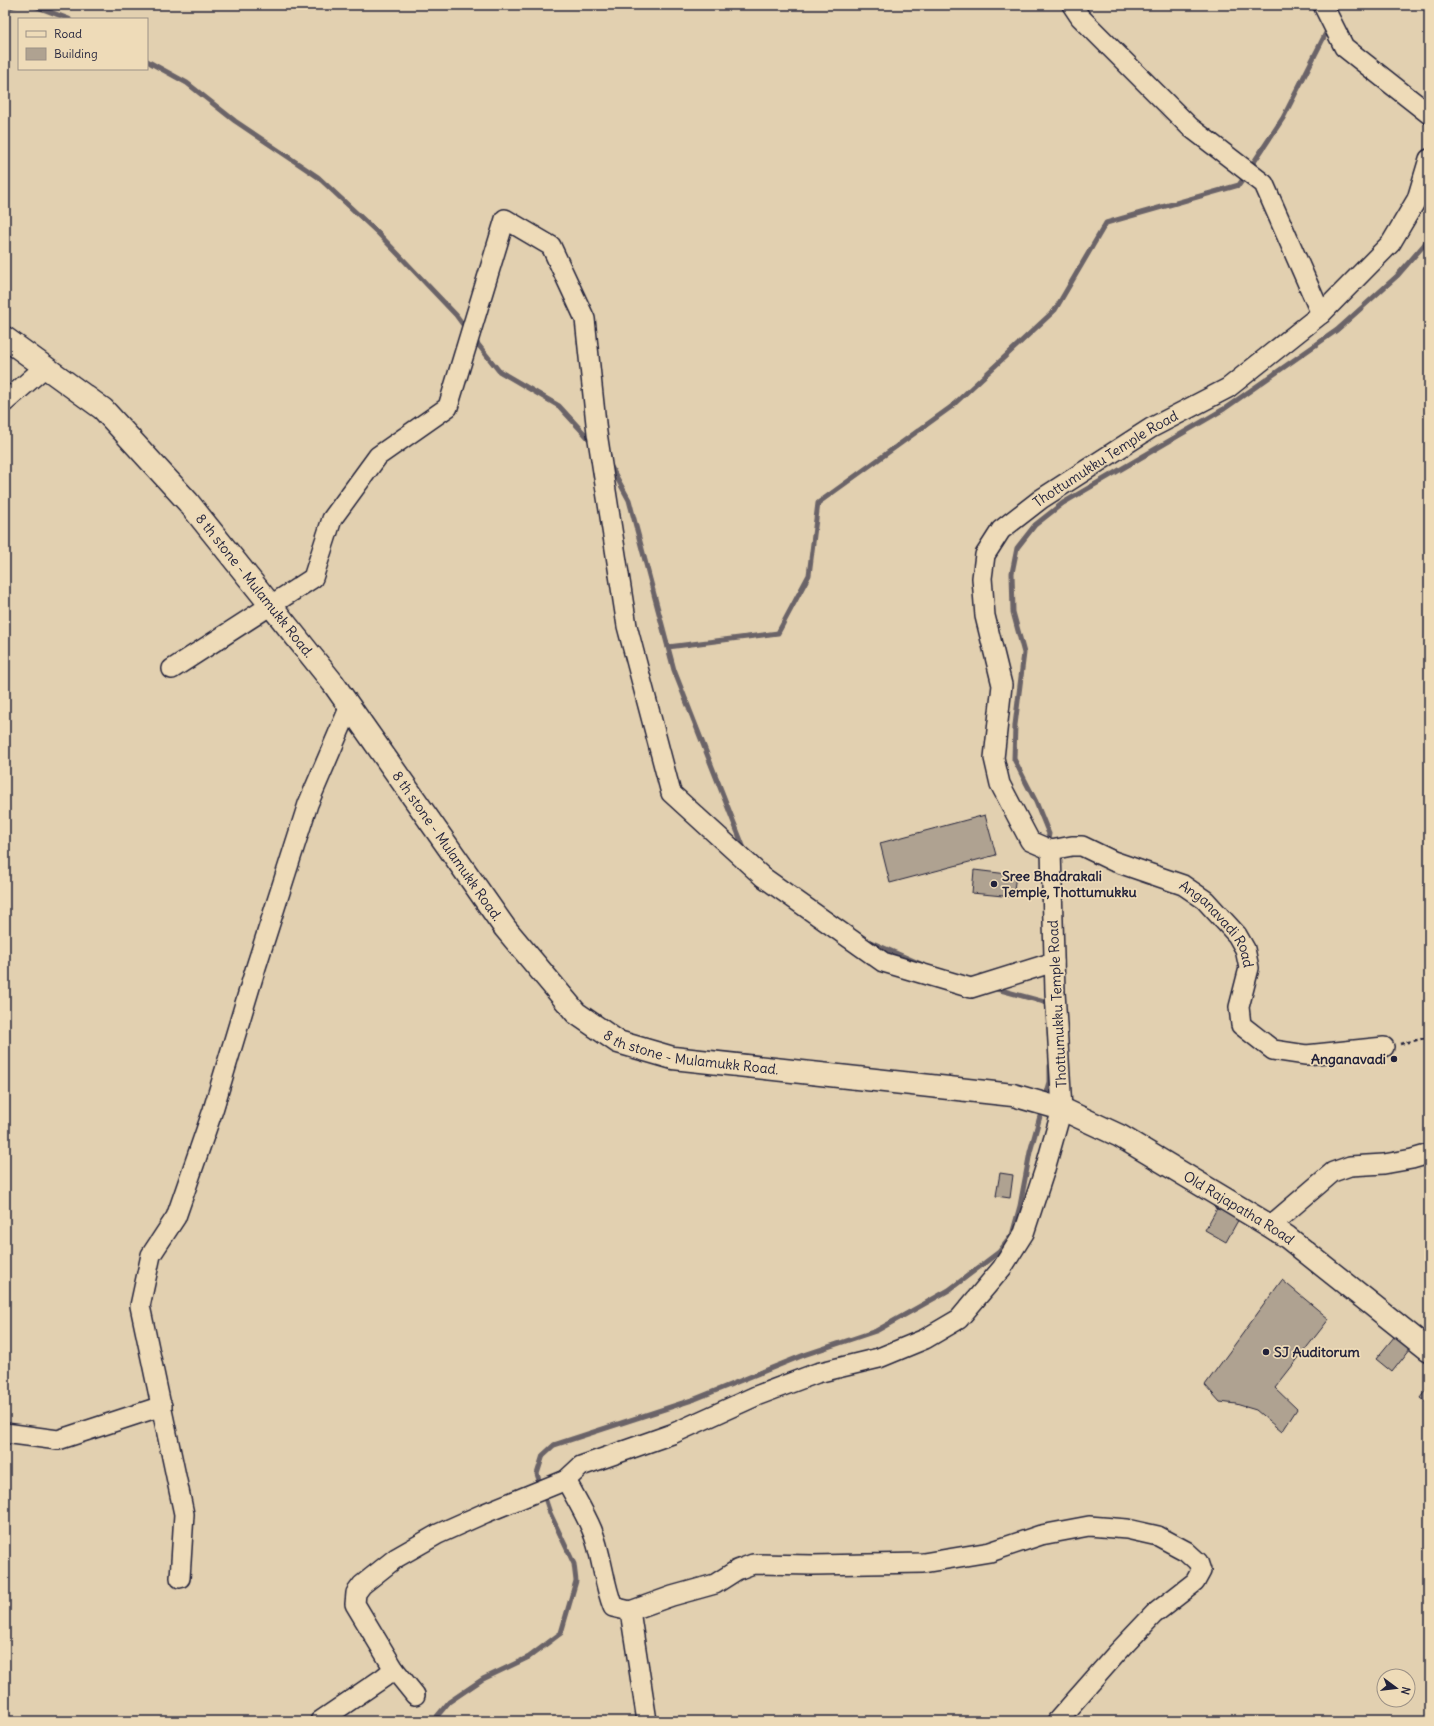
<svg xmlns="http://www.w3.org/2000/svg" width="1434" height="1726" viewBox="0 0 1434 1726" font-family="Delius,sans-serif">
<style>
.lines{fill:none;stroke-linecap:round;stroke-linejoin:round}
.stream{stroke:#6b6467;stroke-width:5}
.building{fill:#afa291;stroke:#22223b}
.street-casing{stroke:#22223b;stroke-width:22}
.secondary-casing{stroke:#22223b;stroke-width:25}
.path{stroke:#22223b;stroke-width:2.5;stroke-dasharray:4 3;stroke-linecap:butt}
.street{stroke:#eedbb8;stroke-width:19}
.secondary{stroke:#eedbb8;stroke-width:22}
.poi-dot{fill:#22223b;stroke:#eedbb8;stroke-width:1.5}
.labels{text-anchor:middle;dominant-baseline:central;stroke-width:3.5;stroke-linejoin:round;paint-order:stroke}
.street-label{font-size:14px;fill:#22223b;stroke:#eedbb8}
.poi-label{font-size:14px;font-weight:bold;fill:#22223b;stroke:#eedbb8;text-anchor:start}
</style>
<rect width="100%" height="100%" fill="#e2d0b0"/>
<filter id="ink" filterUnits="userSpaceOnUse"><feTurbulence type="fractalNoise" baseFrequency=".025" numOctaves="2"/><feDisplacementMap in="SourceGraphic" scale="8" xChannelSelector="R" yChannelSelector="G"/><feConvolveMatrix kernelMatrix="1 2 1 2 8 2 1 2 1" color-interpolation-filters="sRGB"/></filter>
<g filter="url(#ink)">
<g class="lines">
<g class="stream">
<polyline points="32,5 69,19"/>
<polyline points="5,8 16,5"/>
<polyline points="147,61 187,83 235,121 318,177 378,233 456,315 467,330"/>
<polyline points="1250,168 1283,118 1329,27"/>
<polyline points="473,338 499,371 559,406 592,442"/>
<polyline points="610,465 629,500 674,670 745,851"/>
<polyline points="668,647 778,633 809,575 818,503 951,407 1055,310 1106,223 1239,185 1246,175"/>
<polyline points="1047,844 1049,834 1036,802 1014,759 1015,725 1024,653 1013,612 1012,573 1017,548 1035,525 1063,503 1224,409 1337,330 1397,276 1424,245 1429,235"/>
<polyline points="868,941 921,964"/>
<polyline points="993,988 1048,1003"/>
<polyline points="1045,1099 1050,1082 1050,1066"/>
<polyline points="433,1721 449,1702 483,1679 529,1657 561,1633 576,1581 574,1564 550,1513 537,1474 543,1455 554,1445 695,1399 804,1355 876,1331 949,1290 999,1252 1012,1235 1020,1206 1030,1152 1042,1109"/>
</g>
</g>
<g class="building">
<polygon points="985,815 996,855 890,883 880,843"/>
<polygon points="974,870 1016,875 1013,897 972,893"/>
<polygon points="1000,1173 1013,1175 1010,1198 996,1196"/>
<polygon points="1220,1203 1241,1215 1226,1242 1205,1230"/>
<polygon points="1282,1280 1329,1319 1275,1388 1297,1409 1282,1432 1256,1410 1236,1404 1220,1402 1205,1385"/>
<polygon points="1399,1331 1414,1344 1392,1372 1376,1359"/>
<polygon points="1429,1387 1429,1404 1421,1398"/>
</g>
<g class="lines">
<defs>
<g id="street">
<polyline points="1072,5 1080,17 1190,127 1264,184 1321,314"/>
<polyline points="1323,5 1344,47 1429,114"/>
<polyline points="5,402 45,367"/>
<polyline points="172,669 313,578 332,519 378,456 448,407 505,219 551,246 585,319 597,433 627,626 671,793 763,877 883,962 971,988 1054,962"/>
<path id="s1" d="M1051 850 1030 841 1000 784 994 758 1002 685 985 616 982 578 985 555 1001 530 1041 499 1151 428 1228 388 1321 314 1391 243 1417 199 1429 159"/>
<path id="s2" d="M1051 850 1072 846H1082L1113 861 1183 885 1205 900 1237 935 1245 949 1249 968 1239 1007 1241 1025 1273 1050 1306 1055 1384 1047"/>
<polyline points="1270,1226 1333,1172 1350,1166 1384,1164 1412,1159 1429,1154"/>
<polyline points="5,1433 58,1440 162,1406"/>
<path d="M566 1480C575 1497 585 1513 592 1530 602 1554 603 1582 613 1607L630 1611 672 1596 715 1584 737 1570 753 1564 813 1565 923 1563 990 1552 1041 1535 1089 1526 1127 1529 1158 1536 1186 1551 1198 1562 1201 1571 1195 1582 1154 1614 1117 1653 1057 1721"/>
<polyline points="180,1578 184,1514 140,1306 151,1255 176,1217 213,1110 256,967 308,804 350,706"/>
<polyline points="630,1611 647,1721"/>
<polyline points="394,1669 415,1695"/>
<polyline points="320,1721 383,1678 394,1669 355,1604 356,1593 362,1585 396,1558 438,1534 485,1513 566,1480 581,1466 672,1434 756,1396 817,1373 879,1358 925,1339 959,1319 1002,1268 1024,1233 1045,1169 1062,1109 1055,992 1051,850"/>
</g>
<g id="secondary">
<path id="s3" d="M5 338 103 409 188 502 333 683 505 928 576 1013 618 1042 673 1058 1013 1095 1062 1109 1120 1136 1270 1226 1287 1237 1429 1350"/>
</g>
</defs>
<use href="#street" class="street-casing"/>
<use href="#secondary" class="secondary-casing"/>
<polyline class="path" points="1400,1044 1429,1037"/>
<use href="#street" class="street"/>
<use href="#secondary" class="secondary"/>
</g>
</g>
<g class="poi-dot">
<circle cx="994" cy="884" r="4"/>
<circle cx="1394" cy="1059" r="4"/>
<circle cx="1266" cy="1352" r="4"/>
</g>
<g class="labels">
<g class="street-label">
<text stroke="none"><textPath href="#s1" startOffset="476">Thottumukku Temple Road</textPath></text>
<text stroke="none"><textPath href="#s3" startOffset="354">8 th stone - Mulamukk Road.</textPath></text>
<text stroke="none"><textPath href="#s3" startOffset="678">8 th stone - Mulamukk Road.</textPath></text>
<text stroke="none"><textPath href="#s2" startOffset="193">Anganavadi Road</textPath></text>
<text transform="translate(1057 1004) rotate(-93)">Thottumukku Temple Road</text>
<text stroke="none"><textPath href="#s3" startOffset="1014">8 th stone - Mulamukk Road.</textPath></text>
<text stroke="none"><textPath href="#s3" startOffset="1593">Old Rajapatha Road</textPath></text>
</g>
<g class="poi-label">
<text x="1002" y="876">Sree Bhadrakali<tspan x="1002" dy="16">Temple, Thottumukku</tspan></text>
<text x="1386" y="1059" text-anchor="end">Anganavadi</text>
<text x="1274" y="1352">SJ Auditorum</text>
</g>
</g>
<rect width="1434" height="1726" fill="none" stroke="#eedbb8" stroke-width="20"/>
<rect x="10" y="10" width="1414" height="1706" fill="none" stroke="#22223b" stroke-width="1.5" filter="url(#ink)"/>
<rect x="18" y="18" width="130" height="52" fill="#eedbb8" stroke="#9c9186"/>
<rect x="26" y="31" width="20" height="6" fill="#eedbb8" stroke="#9c9186"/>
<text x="54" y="38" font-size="12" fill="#22223b">Road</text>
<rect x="26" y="48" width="20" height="12" fill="#afa291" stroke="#9c9186"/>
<text x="54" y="58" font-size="12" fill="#22223b">Building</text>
<g transform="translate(1396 1688) rotate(105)"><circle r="19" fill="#eedbb8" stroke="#9c9186"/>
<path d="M0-3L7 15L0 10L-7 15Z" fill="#22223b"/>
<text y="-6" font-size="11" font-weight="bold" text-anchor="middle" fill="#22223b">N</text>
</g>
</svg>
